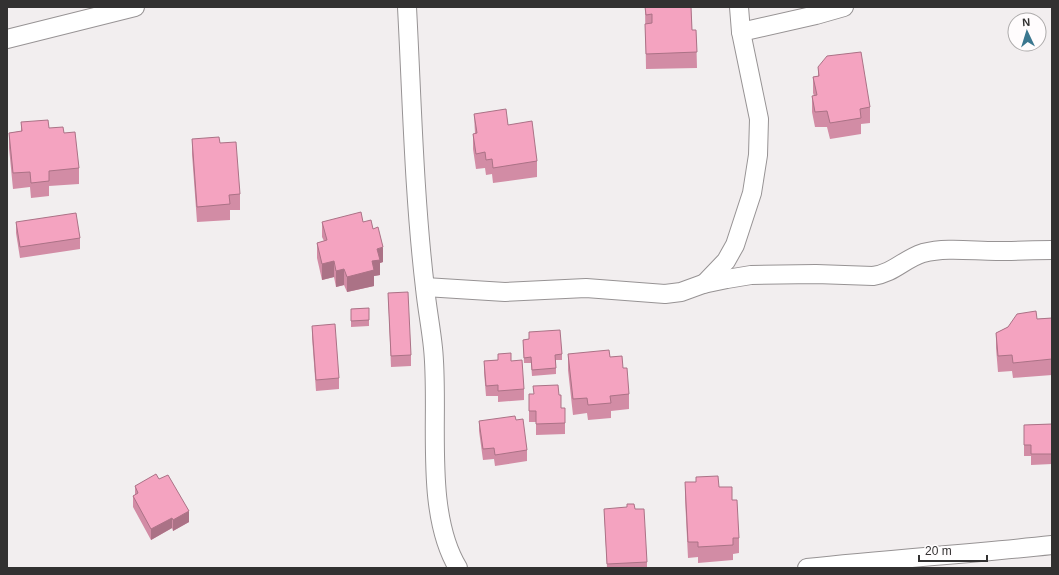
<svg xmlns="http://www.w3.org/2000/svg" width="1059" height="575" viewBox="0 0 1059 575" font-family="Helvetica,sans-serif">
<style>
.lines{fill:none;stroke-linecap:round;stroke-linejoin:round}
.minor-casing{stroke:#979394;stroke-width:20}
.minor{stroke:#fff;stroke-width:18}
.wall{fill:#d28ca5}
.shaded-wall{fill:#ab7286}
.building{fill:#f4a3c0;stroke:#ab7286}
</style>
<rect width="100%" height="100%" fill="#f2eeef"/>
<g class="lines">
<defs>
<g id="minor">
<path d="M407 7C412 101 414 195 425 288 427 308 431 328 433 348 440 414 423 510 458 568"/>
<polyline points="741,32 816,15 844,7"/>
<polyline points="7,39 135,7"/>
<polyline points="704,284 726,261 735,245 752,193 758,155 759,119 741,32 739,7"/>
<path d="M425 287 505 292 586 288 665 294 681 292 703 284 727 279 751 275 816 274 873 276C894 273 904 259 923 253 946 247 973 251 996 251 1015 251 1034 250 1052 250"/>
<path d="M807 568C888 559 970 554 1052 545"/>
</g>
</defs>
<use href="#minor" class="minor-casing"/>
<use href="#minor" class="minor"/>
</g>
<g class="wall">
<polygon points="645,7 691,7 692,30 696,30 697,68 646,69"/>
<polygon points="818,67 870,107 870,123 861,124 861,134 830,139 827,127 815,127 812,112 812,96 814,96 813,93 813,77 818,76"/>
<polygon points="474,114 508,125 537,161 537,177 493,183 492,174 486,175 485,168 476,169 473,149 473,134 475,134"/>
<polygon points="21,122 49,128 64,133 79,168 79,184 49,186 49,196 31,198 30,187 13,189 9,148 9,133 21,131"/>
<polygon points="192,139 220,143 240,194 240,210 230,210 230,220 197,222 192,154"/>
<polygon points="16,222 80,238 80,249 20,258 16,233"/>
<polygon points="322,222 363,222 373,229 383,262 380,263 380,275 374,276 374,286 347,292 344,285 336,287 334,277 322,280 317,258 317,243 324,241 322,237"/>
<polygon points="388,293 411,355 411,366 391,367"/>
<polygon points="369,308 369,326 351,327 351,309"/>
<polygon points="1052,318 1052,375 1013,378 1012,371 998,372 996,348 996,333 1008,327 1037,319"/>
<polygon points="312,326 339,378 339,389 316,391 312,337"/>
<polygon points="529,332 562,354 562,360 556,360 556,374 532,376 531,363 524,363 523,340 529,339"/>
<polygon points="498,354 511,361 524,389 524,400 498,402 498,396 486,396 484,372 484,361 498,360"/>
<polygon points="568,354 610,357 623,368 629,394 629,409 611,411 611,418 588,420 587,413 573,415 568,370"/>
<polygon points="529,394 559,395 561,408 565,408 565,434 536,435 536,422 529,422"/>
<polygon points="516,420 527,450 527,461 495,466 494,459 483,460 479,431 479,421"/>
<polygon points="1052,424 1052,464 1031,465 1031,456 1024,456 1024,425"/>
<polygon points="159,479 189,522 173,531 172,528 151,540 133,507 133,496 135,495 135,486"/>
<polygon points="685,482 696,482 719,487 732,500 739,538 739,553 733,554 733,560 698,563 698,557 688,558 685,498"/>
<polygon points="604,509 635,509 647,562 647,568 607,568"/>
</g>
<g class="shaded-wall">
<polygon points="383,247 383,262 380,263 380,275 374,276 374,286 347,292 347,277 372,261 377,249"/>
<polygon points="334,261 334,277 322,280 322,264"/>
<polygon points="344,269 344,285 336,287 336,271"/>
<polygon points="189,511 189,522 173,531 173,520"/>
<polygon points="172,518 172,528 151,540 151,529"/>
</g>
<g class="building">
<polygon points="645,7 691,7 692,30 696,30 697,52 646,54 645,24 652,23 652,14 646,15"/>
<polygon points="861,52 870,107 860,109 861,118 830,123 827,111 815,112 812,96 817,95 813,77 819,76 818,67 827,56"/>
<polygon points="506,109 508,125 532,121 537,161 493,168 492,159 486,160 485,152 476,154 473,134 477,133 474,114"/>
<polygon points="48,120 49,128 63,127 64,133 75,132 79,168 49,171 49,181 31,183 30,172 13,173 9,133 22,131 21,122"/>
<polygon points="219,137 220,143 236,142 240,194 229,195 230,204 197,207 192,139"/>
<polygon points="361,212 363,222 371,220 373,229 378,227 383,247 377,249 380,260 372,261 374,270 347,277 344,269 336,271 334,261 322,264 317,243 327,240 322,222"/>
<polygon points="76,213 80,238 20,247 16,222"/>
<polygon points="408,292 411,355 391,356 388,293"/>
<polygon points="369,308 369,320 351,321 351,309"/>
<polygon points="1036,311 1037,319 1052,318 1052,359 1013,363 1012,355 998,356 996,333 1008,327 1017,314"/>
<polygon points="335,324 339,378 316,380 312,326"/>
<polygon points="560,330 562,354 555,355 556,368 532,370 531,357 524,358 523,340 529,339 529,332"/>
<polygon points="609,350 610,357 622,356 623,368 627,368 629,394 610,396 611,403 588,405 587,398 573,399 568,354"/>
<polygon points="511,353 511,361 522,360 524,389 498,391 498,385 486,386 484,361 498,360 498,354"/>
<polygon points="558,385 559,395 561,395 561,408 565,408 565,423 536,424 536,411 529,411 529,394 534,394 533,386"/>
<polygon points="515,416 516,420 523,419 527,450 495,455 494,448 483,449 479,421"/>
<polygon points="1052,424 1052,454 1031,454 1031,445 1024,445 1024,425"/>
<polygon points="156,474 159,479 168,475 189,511 173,520 172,518 151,529 133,496 138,493 135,486"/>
<polygon points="718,476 719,487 732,487 732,500 737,500 739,538 733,538 733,545 698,547 698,542 688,542 685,482 696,482 696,477"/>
<polygon points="627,504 634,504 635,509 644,509 647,562 607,564 604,509 627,507"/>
</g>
<rect width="1059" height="575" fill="none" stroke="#323131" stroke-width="16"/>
<g transform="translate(1027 32) rotate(356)"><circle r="19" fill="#fffcfd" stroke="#adabab"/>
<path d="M0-3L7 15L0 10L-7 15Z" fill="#3b778f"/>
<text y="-6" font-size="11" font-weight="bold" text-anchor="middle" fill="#323131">N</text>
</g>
<path d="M919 555v6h68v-6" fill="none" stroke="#323131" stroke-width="2"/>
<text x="925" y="555" font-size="12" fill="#323131" stroke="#fffcfd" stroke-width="3" paint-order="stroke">20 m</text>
</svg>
